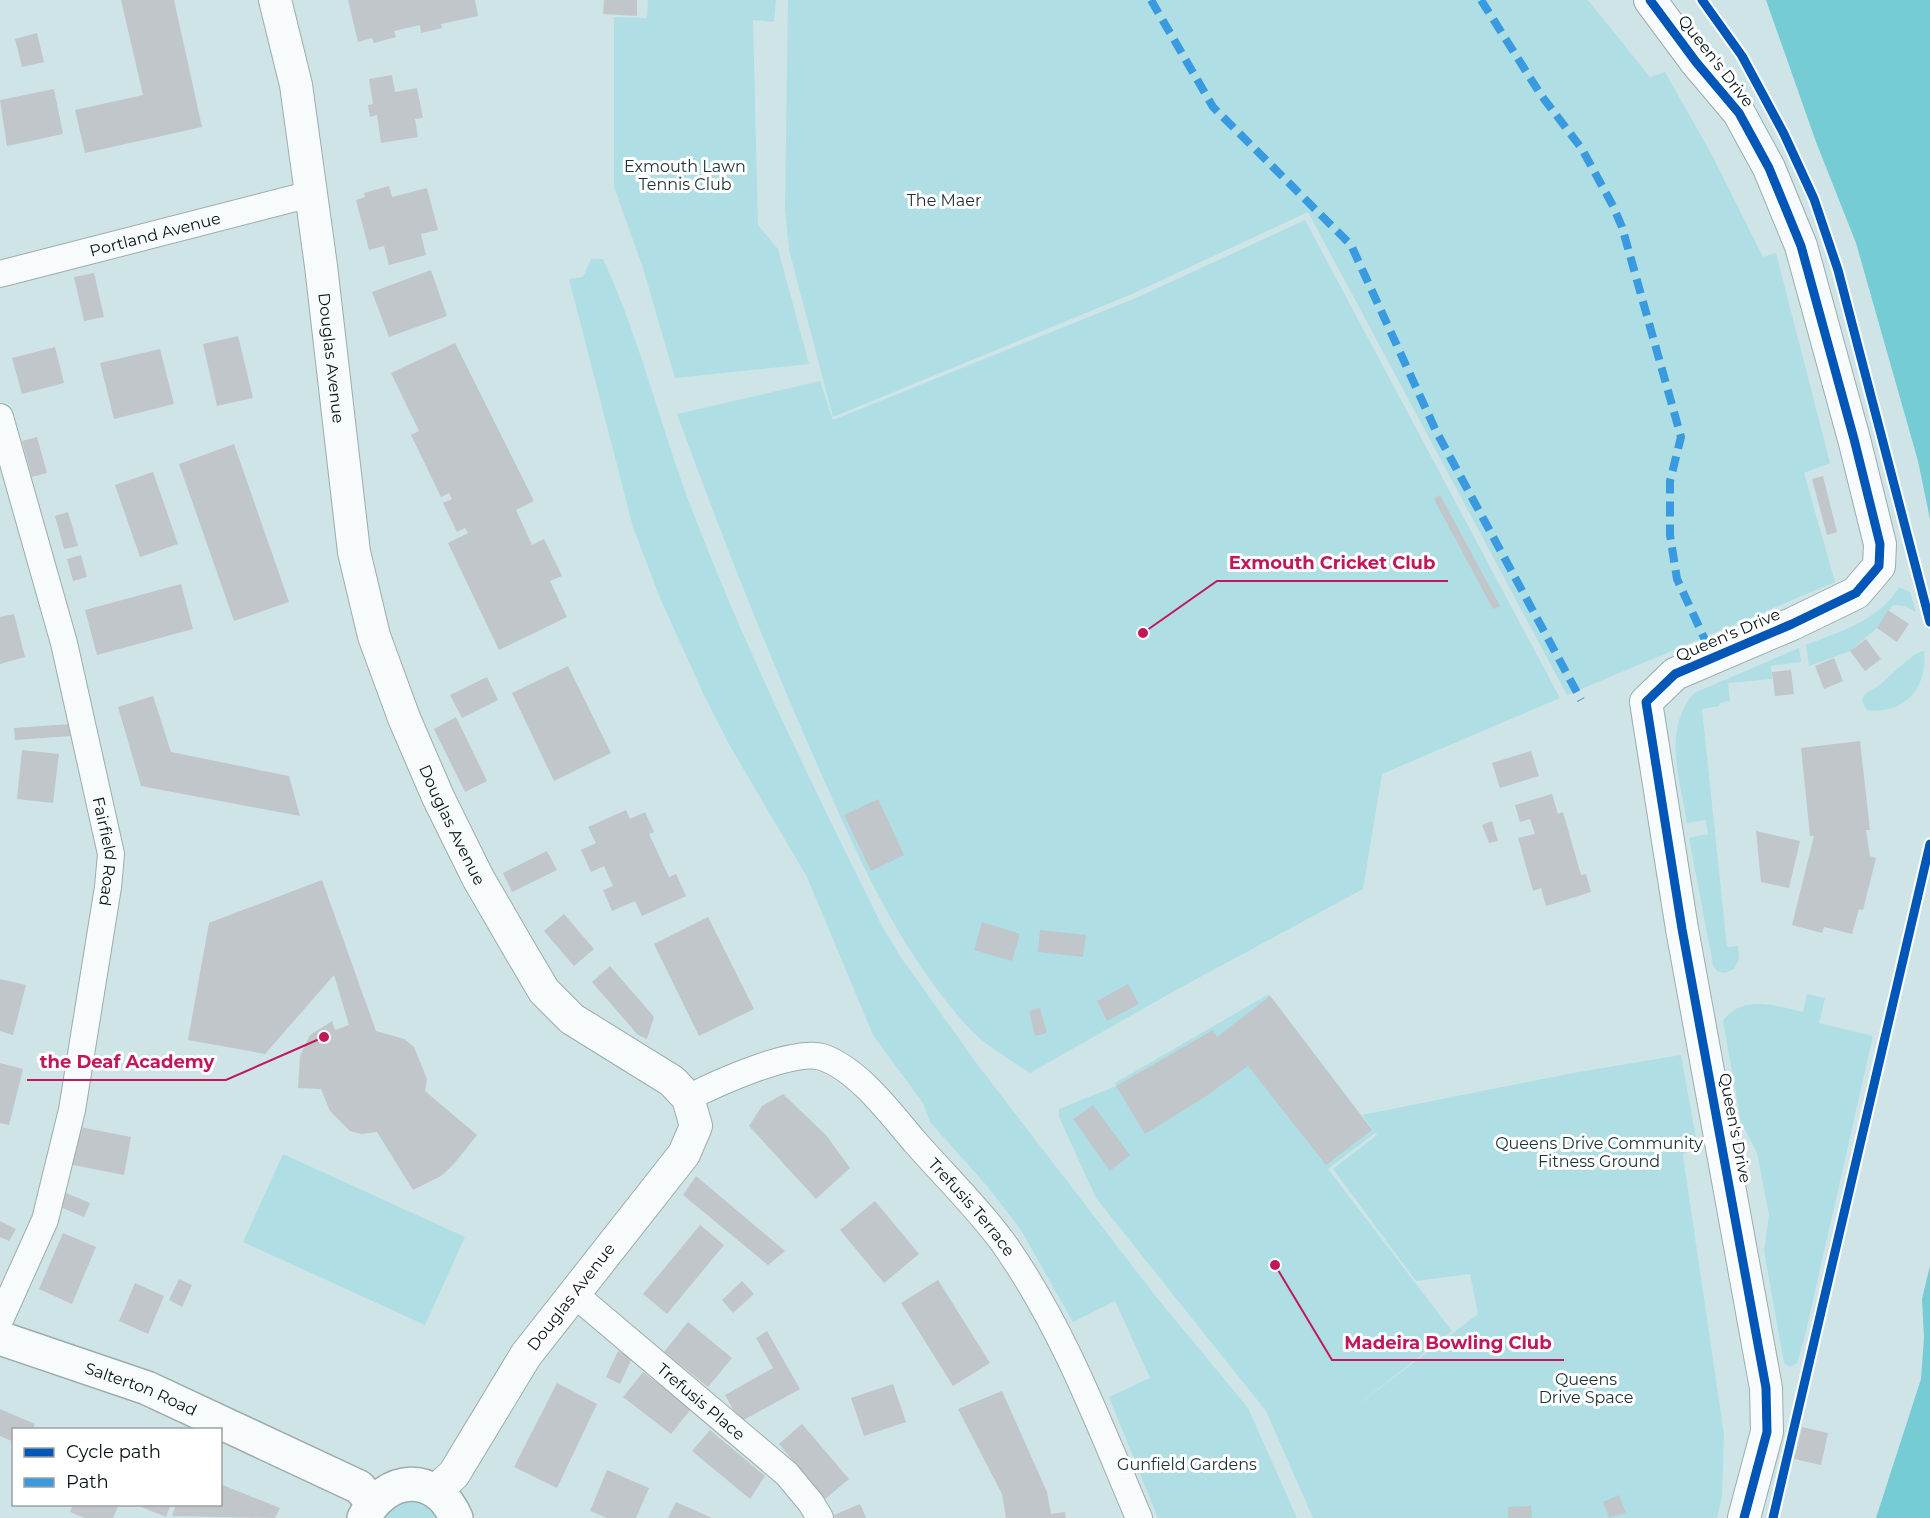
<svg xmlns="http://www.w3.org/2000/svg" width="1930" height="1518" viewBox="0 0 1930 1518" font-family="Montserrat,sans-serif">
<style>
.green{fill:#afdfe4}
.water{fill:#75ccd4}
.building{fill:#c1c6cb}
.lines{fill:none;stroke-linecap:round;stroke-linejoin:round}
.minor-casing{stroke:#9cacad;stroke-width:28}
.tertiary-casing{stroke:#9cacad;stroke-width:34}
.secondary-casing{stroke:#9cacad;stroke-width:36}
.minor{stroke:#f8fbfb;stroke-width:26}
.tertiary{stroke:#f8fbfb;stroke-width:32}
.secondary{stroke:#f8fbfb;stroke-width:33}
.quiet{stroke:#399adf;stroke-width:8;stroke-dasharray:15 8;stroke-linecap:butt}
.cycleway-casing{stroke:#fff;stroke-width:13}
.cycleway{stroke:#0057b8;stroke-width:9}
.labels{text-anchor:middle;dominant-baseline:central;stroke-width:6;stroke-linejoin:round;paint-order:stroke}
.street-label{font-size:16px;fill:#061315;stroke:#fff}
.park-label{font-size:16px;fill:#1c3133;stroke:#fff}
.leader{fill:none;stroke:#c2185b;stroke-width:2}
.callout-dot{fill:#c2185b;stroke:#fff;stroke-width:2}
.callout-label{font-size:18px;text-anchor:middle;font-weight:bold;fill:#c2185b;stroke:#fff;stroke-width:6;stroke-linejoin:round;paint-order:stroke}
</style>
<rect width="100%" height="100%" fill="#cfe4e6"/>
<g class="green">
<polygon points="648,0 776,0 774,22 753,20 758,225 778,249 809,364 675,378 643,268 614,187 614,17 647,18"/>
<polygon points="788,0 1588,0 1650,77 1665,72 1712,155 1763,257 1776,253 1830,463 1804,473 1835,582 1567,695 1308,212 1132,294 833,417 789,250 785,208"/>
<path d="M1305 220 1560 698 1382 774 1363 889 1176 990 1030 1073C1010 1059 984 1045 968 1027 899 951 858 857 817 764 766 649 720 532 677 414L820 381 833 420 1136 298Z"/>
<path d="M591 259H603C642 343 662 434 696 520 750 660 817 794 883 928L900 956 977 1064 1157 1298 1248 1408 1297 1518H1158L1109 1397 1150 1378 1115 1301 1073 1322 1021 1230 987 1186 930 1122 923 1103 873 1035 807 877 730 746 704 695 660 598 633 527 569 279 583 277Z"/>
<path d="M1899 587 1910 592 1916 612 1905 606 1893 605 1877 628 1850 651 1809 666 1806 645C1840 631 1879 621 1899 587Z"/>
<path d="M1799 648 1801 662 1771 666 1772 679 1728 683 1730 701 1720 703 1719 706 1702 709 1727 947 1738 946 1739 959 1734 969 1725 973 1717 971 1713 965 1689 838 1708 834 1706 820 1687 823C1680 779 1662 730 1694 693Z"/>
<path d="M1924 651C1928 687 1905 715 1867 710L1862 701C1864 693 1869 691 1875 688 1888 680 1912 652 1924 651Z"/>
<polygon points="1269,994 1375,1133 1328,1169 1452,1331 1351,1410 1478,1314 1470,1274 1416,1281 1333,1169 1377,1135 1362,1115 1573,1073 1681,1055 1696,1138 1683,1155 1724,1435 1722,1497 1717,1518 1313,1518 1266,1411 1096,1198 1059,1117 1059,1109 1116,1086 1115,1083"/>
<path d="M1807 994 1825 998 1819 1023 1873 1036 1804 1340 1797 1363 1790 1367 1784 1363 1764 1251 1769 1215 1757 1153 1741 1122 1723 1021C1742 994 1776 1006 1803 1012Z"/>
<polygon points="283,1154 465,1237 425,1325 243,1242"/>
<polygon points="418,1498 441,1518 377,1518 385,1506"/>
</g>
<g class="water">
<polygon points="1766,0 1930,0 1930,519 1918,461 1856,243 1816,142"/>
<polygon points="1930,1266 1930,1518 1876,1518 1921,1379 1924,1338 1922,1299"/>
</g>
<g class="building">
<polygon points="121,0 174,0 202,127 85,153 75,110 143,95"/>
<polygon points="348,0 475,0 478,16 441,24 442,28 421,33 420,25 394,31 396,37 374,43 372,38 358,42"/>
<polygon points="604,0 637,0 637,16 603,14"/>
<polygon points="37,33 44,62 22,67 15,39"/>
<polygon points="392,75 395,92 417,88 423,118 415,119 418,137 381,143 377,115 370,117 368,105 373,104 369,79"/>
<polygon points="54,89 63,134 7,146 0,100"/>
<polygon points="389,186 392,197 427,188 438,230 421,234 426,255 389,265 384,246 369,250 356,200 365,197 364,193"/>
<polygon points="431,270 447,316 389,337 372,292"/>
<polygon points="94,273 104,317 84,321 74,277"/>
<polygon points="238,336 253,398 217,406 203,344"/>
<polygon points="455,343 534,501 516,510 532,545 544,539 562,576 550,581 567,617 499,650 448,543 468,533 465,528 457,532 443,503 452,499 449,493 441,497 411,435 419,431 391,373"/>
<polygon points="55,347 64,383 22,394 12,358"/>
<polygon points="160,349 174,404 114,419 100,363"/>
<polygon points="37,437 47,473 32,477 22,441"/>
<polygon points="234,444 289,602 234,621 179,464"/>
<polygon points="153,472 178,544 140,557 115,485"/>
<polygon points="1823,476 1837,532 1827,535 1812,479"/>
<polygon points="1440,495 1500,606 1493,609 1434,499"/>
<polygon points="68,512 78,546 64,549 55,516"/>
<polygon points="81,555 87,577 73,581 67,559"/>
<polygon points="181,584 193,629 97,655 85,610"/>
<polygon points="1888,610 1909,624 1897,642 1877,628"/>
<polygon points="14,614 25,657 0,664 0,617"/>
<polygon points="1866,639 1881,659 1865,671 1850,651"/>
<polygon points="1834,658 1843,681 1824,689 1815,666"/>
<polygon points="568,666 611,753 554,781 512,693"/>
<polygon points="1791,670 1794,694 1775,696 1772,672"/>
<polygon points="487,677 498,700 462,718 450,695"/>
<polygon points="153,696 171,752 289,776 300,816 141,786 118,707"/>
<polygon points="456,717 487,781 465,792 434,729"/>
<polygon points="70,724 71,736 15,740 14,728"/>
<polygon points="1860,741 1870,830 1866,830 1870,856 1876,858 1863,910 1859,909 1852,934 1824,927 1822,933 1792,925 1814,836 1810,836 1801,748"/>
<polygon points="22,750 59,754 53,803 17,799"/>
<polygon points="1531,751 1539,776 1500,788 1492,763"/>
<polygon points="1552,794 1558,814 1563,812 1581,875 1586,874 1591,892 1546,906 1541,888 1533,891 1518,838 1535,834 1530,819 1520,822 1515,805"/>
<polygon points="878,799 904,855 871,871 844,815"/>
<polygon points="626,810 630,819 645,812 654,832 649,834 669,877 676,874 686,896 642,916 635,901 612,911 603,890 613,886 604,866 591,872 581,850 596,843 588,827"/>
<polygon points="1492,821 1498,841 1489,843 1482,825"/>
<polygon points="1756,831 1800,841 1789,888 1761,882"/>
<polygon points="547,851 557,870 512,892 503,873"/>
<polygon points="322,880 376,1031 404,1039 414,1047 427,1079 425,1091 477,1135 453,1165 441,1176 413,1190 377,1132 362,1134 350,1131 330,1111 321,1089 298,1088 300,1056 310,1035 332,1021 335,1030 349,1025 334,975 265,1054 188,1040 209,923"/>
<polygon points="564,914 594,949 574,966 544,931"/>
<polygon points="708,917 754,1009 699,1036 654,944"/>
<polygon points="982,922 1020,934 1012,961 974,950"/>
<polygon points="1040,930 1086,935 1083,957 1038,952"/>
<polygon points="610,966 654,1017 647,1039 638,1035 592,982"/>
<polygon points="0,979 26,985 13,1035 0,1031"/>
<polygon points="1128,984 1139,1004 1107,1021 1097,1001"/>
<polygon points="1270,996 1372,1130 1326,1165 1248,1066 1205,1097 1145,1134 1116,1086 1213,1030 1217,1037"/>
<polygon points="1040,1008 1047,1033 1035,1036 1029,1011"/>
<polygon points="0,1063 23,1069 9,1125 0,1123"/>
<polygon points="783,1094 826,1135 850,1168 816,1199 749,1126 762,1106"/>
<polygon points="1093,1105 1130,1155 1110,1171 1073,1119"/>
<polygon points="75,1126 131,1137 124,1175 68,1164"/>
<polygon points="696,1176 785,1251 768,1265 683,1195"/>
<polygon points="66,1193 90,1203 84,1217 60,1207"/>
<polygon points="875,1201 919,1254 884,1283 840,1230"/>
<polygon points="0,1221 16,1229 9,1241 0,1237"/>
<polygon points="700,1225 724,1245 667,1314 643,1294"/>
<polygon points="63,1233 96,1247 72,1304 39,1289"/>
<polygon points="179,1279 192,1285 182,1307 169,1300"/>
<polygon points="938,1280 990,1363 953,1386 901,1303"/>
<polygon points="742,1281 754,1294 733,1313 722,1300"/>
<polygon points="135,1283 164,1296 148,1334 119,1321"/>
<polygon points="688,1322 732,1358 708,1387 664,1352"/>
<polygon points="767,1331 800,1389 740,1422 725,1395 773,1368 756,1338"/>
<polygon points="618,1351 632,1358 620,1384 606,1377"/>
<polygon points="643,1372 691,1409 671,1434 623,1397"/>
<polygon points="557,1383 597,1404 557,1488 514,1467"/>
<polygon points="893,1384 906,1422 864,1436 851,1398"/>
<polygon points="1002,1391 1047,1492 1051,1514 1065,1512 1066,1518 1006,1518 1002,1494 958,1409"/>
<polygon points="0,1409 35,1424 32,1430 14,1430 14,1442 0,1436"/>
<polygon points="802,1424 849,1479 825,1499 779,1444"/>
<polygon points="1802,1427 1828,1433 1821,1465 1794,1459"/>
<polygon points="710,1430 765,1476 750,1499 692,1451"/>
<polygon points="607,1470 649,1488 636,1518 607,1518 590,1511"/>
<polygon points="220,1484 280,1508 275,1518 172,1516 176,1504 220,1504"/>
<polygon points="1619,1495 1626,1513 1609,1518 1603,1502"/>
<polygon points="676,1502 712,1518 668,1518"/>
<polygon points="73,1504 119,1504 113,1518 85,1518 70,1512"/>
<polygon points="142,1504 171,1504 166,1517 141,1507"/>
<polygon points="860,1504 866,1518 835,1518 834,1515"/>
<polygon points="1531,1506 1532,1518 1508,1518 1508,1507"/>
</g>
<g class="lines">
<defs>
<g id="minor">
<path id="s1" d="M0 274 311 194"/>
<path id="s2" d="M0 417 64 643 111 854 108 887 72 1110 45 1220 0 1320"/>
<path id="s3" d="M688 1098C715 1084 794 1048 822 1057 858 1069 891 1114 915 1142 944 1175 976 1206 1002 1241 1062 1325 1099 1424 1139 1518"/>
<path id="s4" d="M573 1293 787 1474 811 1503 820 1518"/>
</g>
<g id="tertiary">
<path id="s5" d="M275 0 296 85 321 266 354 552 374 636 404 718 438 797 478 878 518 947 544 991 572 1019 672 1081 688 1098 696 1126 684 1154 526 1355 454 1474 436 1491"/>
<polyline points="1650,0 1696,62 1739,113 1769,168 1801,246 1854,439 1880,544 1879,566 1856,593 1792,624 1675,674 1646,702 1682,929 1766,1388 1767,1432 1744,1518"/>
</g>
<g id="secondary">
<path id="s6" d="M0 1338 147 1388 359 1487 372 1502"/>
<path d="M364 1518C386 1475 436 1471 456 1518"/>
</g>
</defs>
<use href="#minor" class="minor-casing"/>
<use href="#tertiary" class="tertiary-casing"/>
<use href="#secondary" class="secondary-casing"/>
<use href="#minor" class="minor"/>
<use href="#tertiary" class="tertiary"/>
<use href="#secondary" class="secondary"/>
<g class="quiet">
<polyline points="1151,0 1213,107 1351,245 1436,431 1581,700"/>
<polyline points="1481,0 1541,95 1582,149 1613,206 1622,227 1681,437 1670,481 1670,535 1677,579 1706,642"/>
</g>
<defs>
<g id="cycleway">
<polyline points="1650,0 1696,62 1739,113 1769,168 1801,246 1854,439 1880,544 1879,566 1856,593 1792,624 1675,674 1646,702 1682,929 1766,1388 1767,1432 1744,1518"/>
<polyline points="1702,0 1742,56 1784,134 1814,199 1838,270 1930,622"/>
<polyline points="1773,1518 1930,844"/>
</g>
</defs>
<use href="#cycleway" class="cycleway-casing"/>
<use href="#cycleway" class="cycleway"/>
</g>
<g class="labels">
<g class="street-label">
<text transform="translate(1716 61) rotate(52)">Queen's Drive</text>
<text stroke="none"><textPath href="#s1" startOffset="160">Portland Avenue</textPath></text>
<text stroke="none"><textPath href="#s5" startOffset="363">Douglas Avenue</textPath></text>
<text transform="translate(1728 635) rotate(-23)">Queen's Drive</text>
<text stroke="none"><textPath href="#s5" startOffset="849">Douglas Avenue</textPath></text>
<text stroke="none"><textPath href="#s2" startOffset="448">Fairfield Road</textPath></text>
<text transform="translate(1735 1128) rotate(79)">Queen's Drive</text>
<text stroke="none"><textPath href="#s3" startOffset="356">Trefusis Terrace</textPath></text>
<text transform="translate(571 1297) rotate(-52)">Douglas Avenue</text>
<text stroke="none"><textPath href="#s6" startOffset="150">Salterton Road</textPath></text>
<text stroke="none"><textPath href="#s4" startOffset="168">Trefusis Place</textPath></text>
</g>
<g class="park-label">
<text x="685" y="166">Exmouth Lawn<tspan x="685" dy="18">Tennis Club</tspan></text>
<text x="944" y="200">The Maer</text>
<text x="1599" y="1143">Queens Drive Community<tspan x="1599" dy="18">Fitness Ground</tspan></text>
<text x="1586" y="1379">Queens<tspan x="1586" dy="18">Drive Space</tspan></text>
<text x="1187" y="1464">Gunfield Gardens</text>
</g>
</g>
<path class="leader" d="M1143 633L1217 581H1448M324 1037L226 1080H27M1275 1265L1332 1360H1564"/>
<g class="callout-dot">
<circle cx="1143" cy="633" r="6"/>
<circle cx="324" cy="1037" r="6"/>
<circle cx="1275" cy="1265" r="6"/>
</g>
<g class="callout-label">
<text x="1332" y="569">Exmouth Cricket Club</text>
<text x="127" y="1068">the Deaf Academy</text>
<text x="1448" y="1349">Madeira Bowling Club</text>
</g>
<rect x="12" y="1428" width="210" height="78" fill="#ffffff" stroke="#9ba1a1" stroke-width="1.5"/>
<rect x="24" y="1448" width="30" height="9" fill="#0057b8" stroke="#9ba1a1" stroke-width="1.5"/>
<text x="66" y="1458" font-size="18" fill="#061315">Cycle path</text>
<rect x="24" y="1478" width="30" height="9" fill="#399adf" stroke="#9ba1a1" stroke-width="1.5"/>
<text x="66" y="1488" font-size="18" fill="#061315">Path</text>
</svg>
